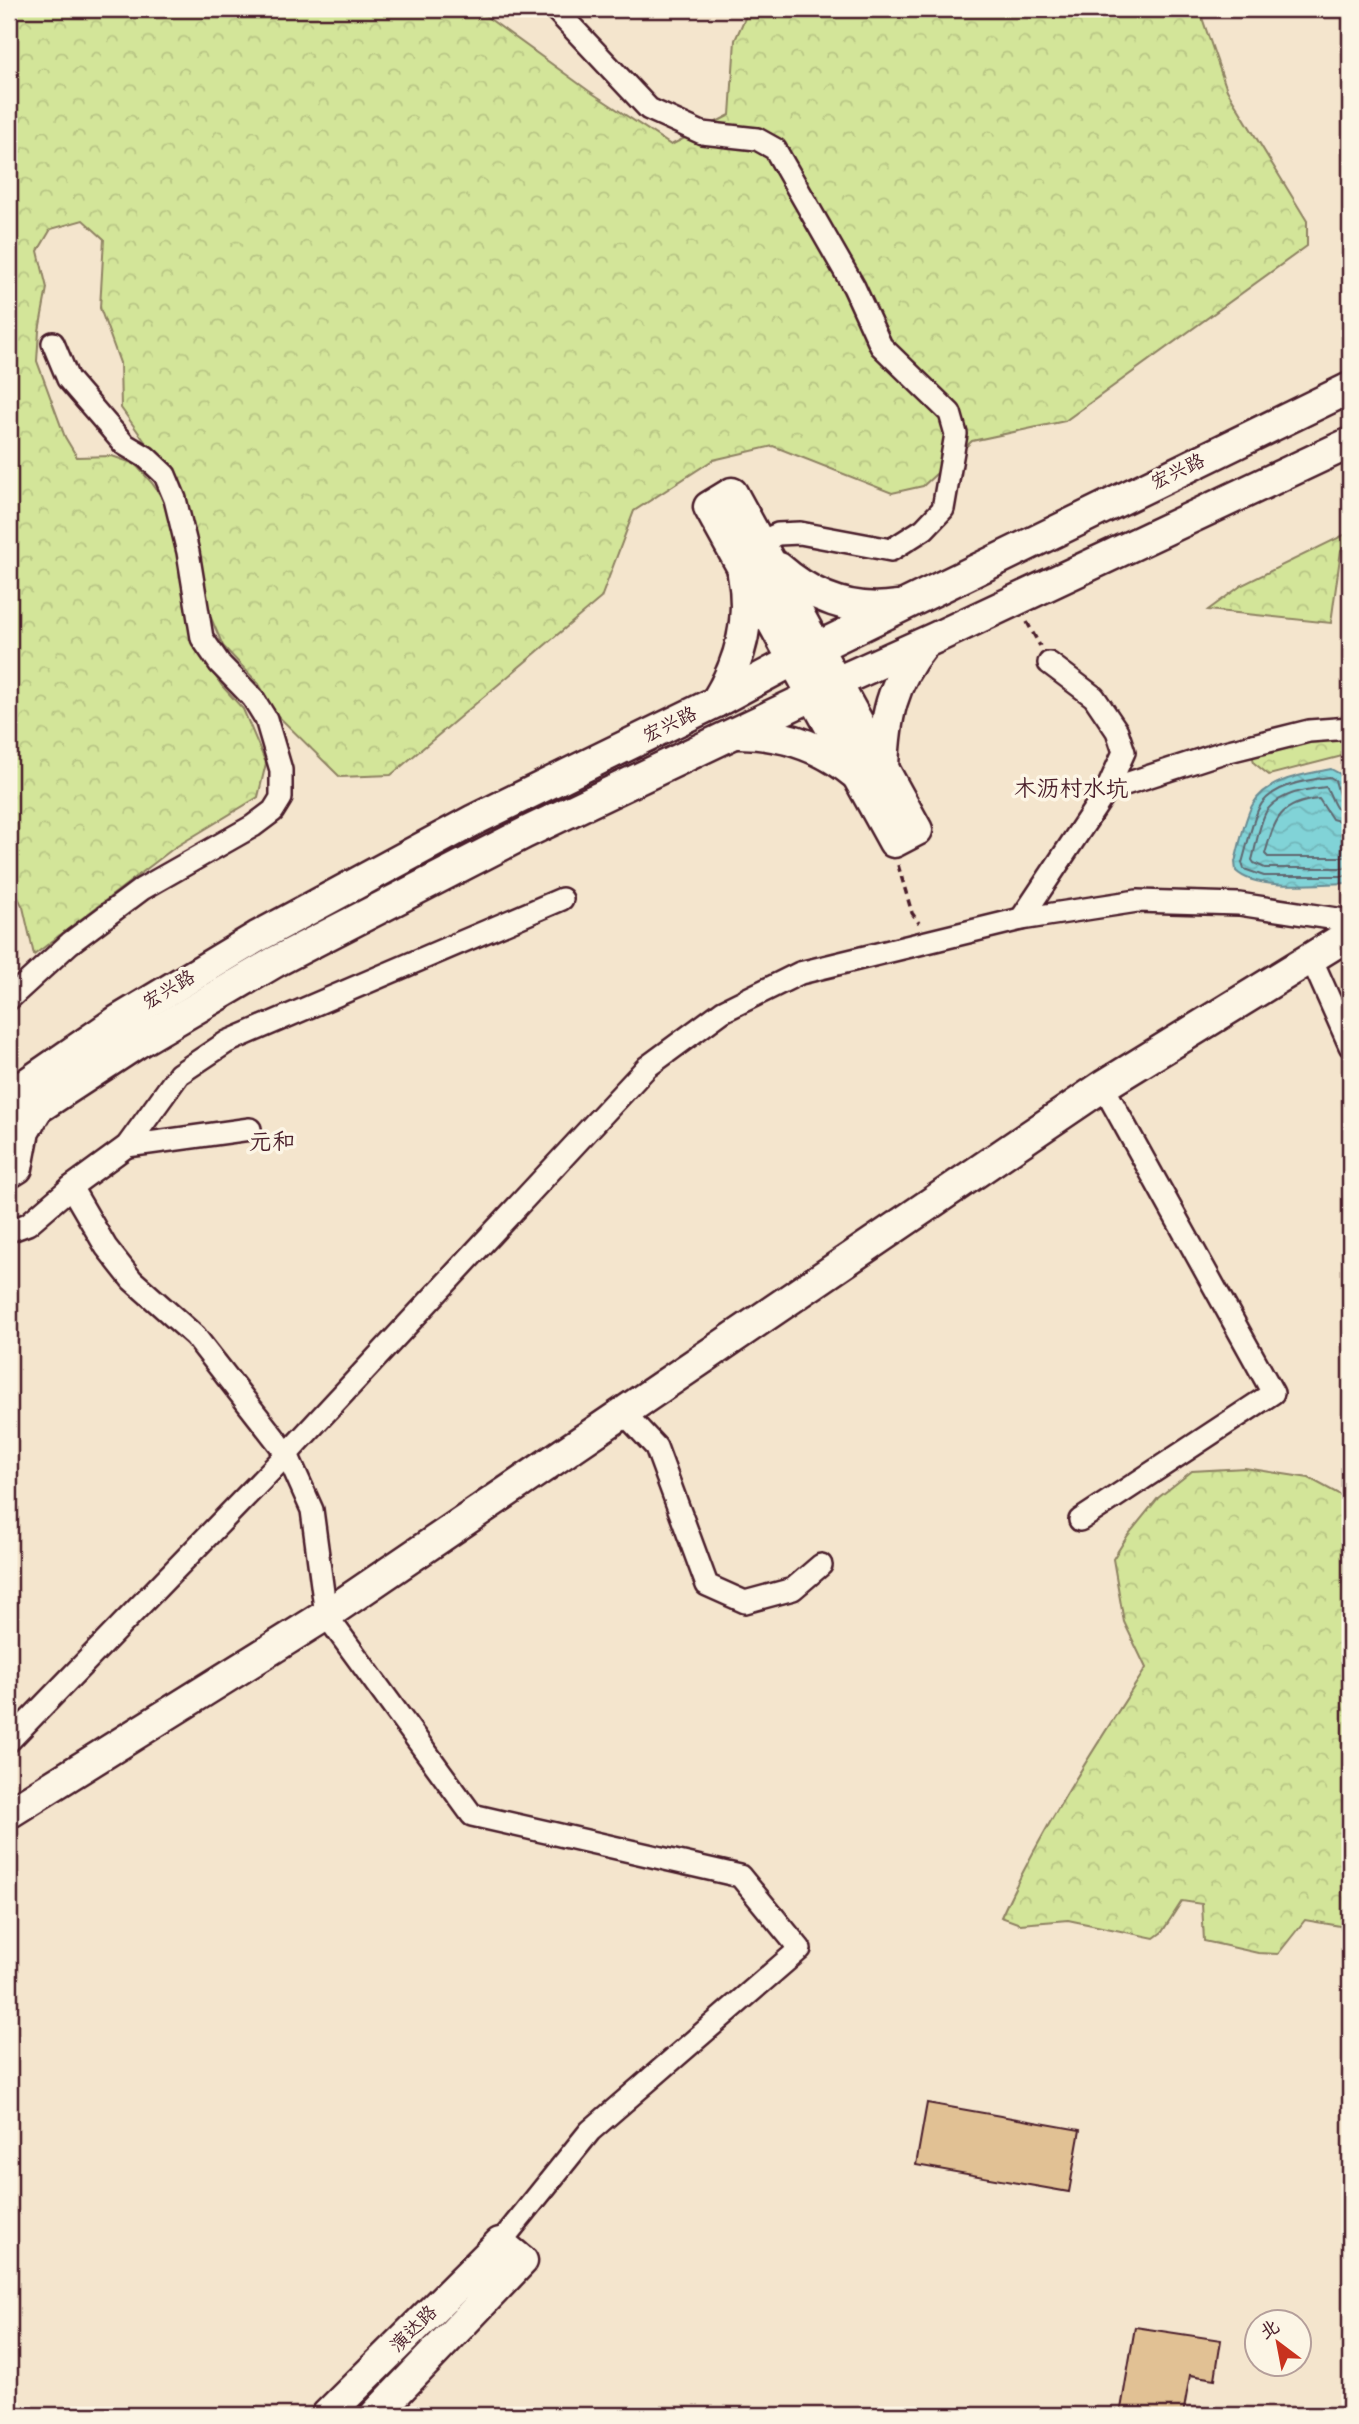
<svg xmlns="http://www.w3.org/2000/svg" width="1359" height="2424" viewBox="0 0 1359 2424" font-family="'Architects Daughter','LXGW WenKai TC',sans-serif">
<style>
.forest{fill:url(#forest-crowns);stroke:#8e8262;stroke-width:2}
.water{fill:url(#water-waves);stroke:#6b8b92;stroke-width:2}
.lines{fill:none;stroke-linecap:round;stroke-linejoin:round}
.shore{stroke:#606770;stroke-width:2}
.building{fill:#e1c194;stroke:#4a1f2b;stroke-width:2}
.street-casing{stroke:#4a1f2b;stroke-width:26}
.secondary-casing{stroke:#4a1f2b;stroke-width:35}
.path{stroke:#4a1f2b;stroke-width:3.5;stroke-dasharray:7 5;stroke-linecap:butt}
.street{stroke:#fcf5e5;stroke-width:21}
.secondary{stroke:#fcf5e5;stroke-width:30}
.labels{text-anchor:middle;dominant-baseline:central;stroke-width:7;stroke-linejoin:round;paint-order:stroke}
.street-label{font-size:19px;fill:#4a1f2b;stroke:#fcf5e5}
.quarter-label{font-size:23px;fill:#4a1f2b;stroke:#fcf5e5}
</style>
<defs>
<pattern id="forest-crowns" width="20" height="18" patternUnits="userSpaceOnUse" patternTransform="scale(1.75)"><rect width="20" height="18" fill="#d3e599"/><path d="M2 6a3 3 0 1 1 6 0M12 15a3 3 0 1 1 6 0" fill="none" stroke="#b7c484"/></pattern>
<pattern id="water-waves" width="16" height="10" patternUnits="userSpaceOnUse" patternTransform="scale(1.75)"><rect width="16" height="10" fill="#81d3d7"/><path d="M0 5q4-4 8 0t8 0" fill="none" stroke="#71b5b9"/></pattern>
</defs>
<rect width="100%" height="100%" fill="#f4e5cd"/>
<filter id="ink" filterUnits="userSpaceOnUse"><feTurbulence type="fractalNoise" baseFrequency=".0143" numOctaves="2"/><feDisplacementMap in="SourceGraphic" scale="14" xChannelSelector="R" yChannelSelector="G"/><feConvolveMatrix kernelMatrix="1 2 1 2 8 2 1 2 1" color-interpolation-filters="sRGB"/></filter>
<g filter="url(#ink)">
<g class="forest">
<polygon points="9,9 476,9 589,91 671,145 730,115 735,40 749,9 1199,9 1227,90 1307,221 1307,246 1065,421 972,441 923,486 892,493 773,446 713,460 634,511 601,598 391,775 340,777 275,713 259,684 223,646 208,611 148,446 121,408 120,363 100,308 104,239 83,220 51,229 38,251 47,288 39,331 37,361 65,437 77,457 112,456 135,464 152,483 167,505 176,541 188,623 203,658 222,686 243,709 266,763 258,797 174,848 34,955 23,907 9,881"/>
<polygon points="1350,532 1350,544 1341,550 1331,623 1208,610 1242,585"/>
<polygon points="1350,718 1350,754 1269,775 1254,763 1249,738"/>
<path d="M1245 1468 1309 1478 1350 1500V1945L1340 1926 1305 1920 1278 1954 1258 1953 1204 1941 1202 1904 1182 1901 1162 1932 1154 1938 1068 1920 1020 1924 1001 1917C1041 1829 1094 1749 1146 1668L1124 1622 1113 1559 1128 1535 1158 1498 1192 1471Z"/>
</g>
<path class="water" d="M1331 769 1340 774 1350 809V883C1321 883 1257 892 1236 871L1235 862C1239 847 1245 816 1253 804 1268 778 1304 775 1331 769Z"/>
<g class="lines">
<g class="shore">
<path d="M1350 805 1341 802 1335 780 1330 777C1307 780 1269 785 1258 810 1251 826 1247 846 1242 863L1244 869 1264 876H1350"/>
<path d="M1350 814C1332 813 1334 799 1326 787 1306 789 1277 794 1266 812 1259 825 1256 846 1252 860L1254 863 1265 868H1350"/>
<path d="M1350 824 1332 819 1319 799C1279 803 1275 819 1265 854L1268 857H1350"/>
</g>
</g>
<g class="building">
<polygon points="927,2103 1080,2130 1069,2192 916,2165"/>
<polygon points="1135,2327 1221,2340 1215,2379 1190,2375 1183,2415 1120,2415"/>
</g>
<g class="lines">
<defs>
<g id="street">
<polyline points="555,9 649,109 702,133 757,139 775,149 854,287 881,346 950,413 956,434 943,509 924,529 891,550 800,533 778,534 760,542"/>
<polyline points="1049,663 1094,697 1117,731 1124,752 1107,790"/>
<polyline points="1021,919 1107,790 1221,753 1309,731 1350,728"/>
<polyline points="1311,958 1350,1046"/>
<polyline points="9,999 70,943 142,889 253,826 273,811 281,798 281,770 266,719 253,698 220,664 202,638 188,552 175,499 165,475 146,457 124,444 68,379 53,343"/>
<polyline points="127,1146 250,1129"/>
<polyline points="9,1231 28,1224 71,1187"/>
<polyline points="624,1413 656,1447 707,1585 745,1602 793,1589 821,1565"/>
<polyline points="1080,1520 1273,1393 1103,1086"/>
<polyline points="9,1741 287,1454 647,1067 723,1011 800,973 1021,919 1137,901 1239,904 1350,921"/>
<polyline points="500,2243 590,2131 800,1949 740,1876 472,1815 326,1615 312,1510 287,1454 195,1336 132,1280 106,1247 71,1187 127,1146 179,1074 227,1042 562,899"/>
</g>
<g id="secondary">
<polygon points="732,493 917,830 894,842 709,507"/>
<path d="M779 568C812 597 852 613 897 606"/>
<path d="M716 702C740 663 752 620 743 574"/>
<path d="M738 733C781 733 820 745 854 773"/>
<path d="M883 767C885 718 891 684 923 645"/>
<polyline points="9,1096 119,1020 257,937 474,820 716,702 818,647 1350,388"/>
<polyline points="9,1127 137,1043 275,962 525,833 814,695 837,682 935,638 1350,443"/>
<polyline points="9,1173 17,1168 24,1131 37,1109"/>
<polyline points="9,1813 326,1615 1103,1086 1350,934"/>
<polyline points="327,2415 500,2243 522,2261 375,2415"/>
</g>
</defs>
<use href="#street" class="street-casing"/>
<use href="#secondary" class="secondary-casing"/>
<g class="path">
<polyline points="1027,622 1040,646"/>
<polyline points="898,865 912,913 919,923"/>
</g>
<use href="#street" class="street"/>
<use href="#secondary" class="secondary"/>
</g>
</g>
<g class="labels">
<g class="street-label">
<text transform="translate(1178 472) rotate(-26)">宏兴路</text>
<text transform="translate(670 725) rotate(-26)">宏兴路</text>
<text transform="translate(169 990) rotate(-31)">宏兴路</text>
<text transform="translate(414 2329) rotate(-45)">演达路</text>
</g>
<g class="quarter-label">
<text x="1071" y="789">木沥村水坑</text>
<text x="272" y="1142">元和</text>
</g>
</g>
<rect width="1359" height="2424" fill="none" stroke="#fcf5e5" stroke-width="35"/>
<rect x="18" y="18" width="1324" height="2389" fill="none" stroke="#4a1f2b" stroke-width="2.5" filter="url(#ink)"/>
<g transform="translate(1278 2343) rotate(328)"><circle r="33" fill="#fcf5e5" stroke="#b59f9b" stroke-width="2"/>
<path d="M0-5L12 26L0 18L-12 26Z" fill="#c8321e"/>
<text y="-10" font-size="19" font-weight="bold" text-anchor="middle" fill="#4a1f2b">北</text>
</g>
</svg>
